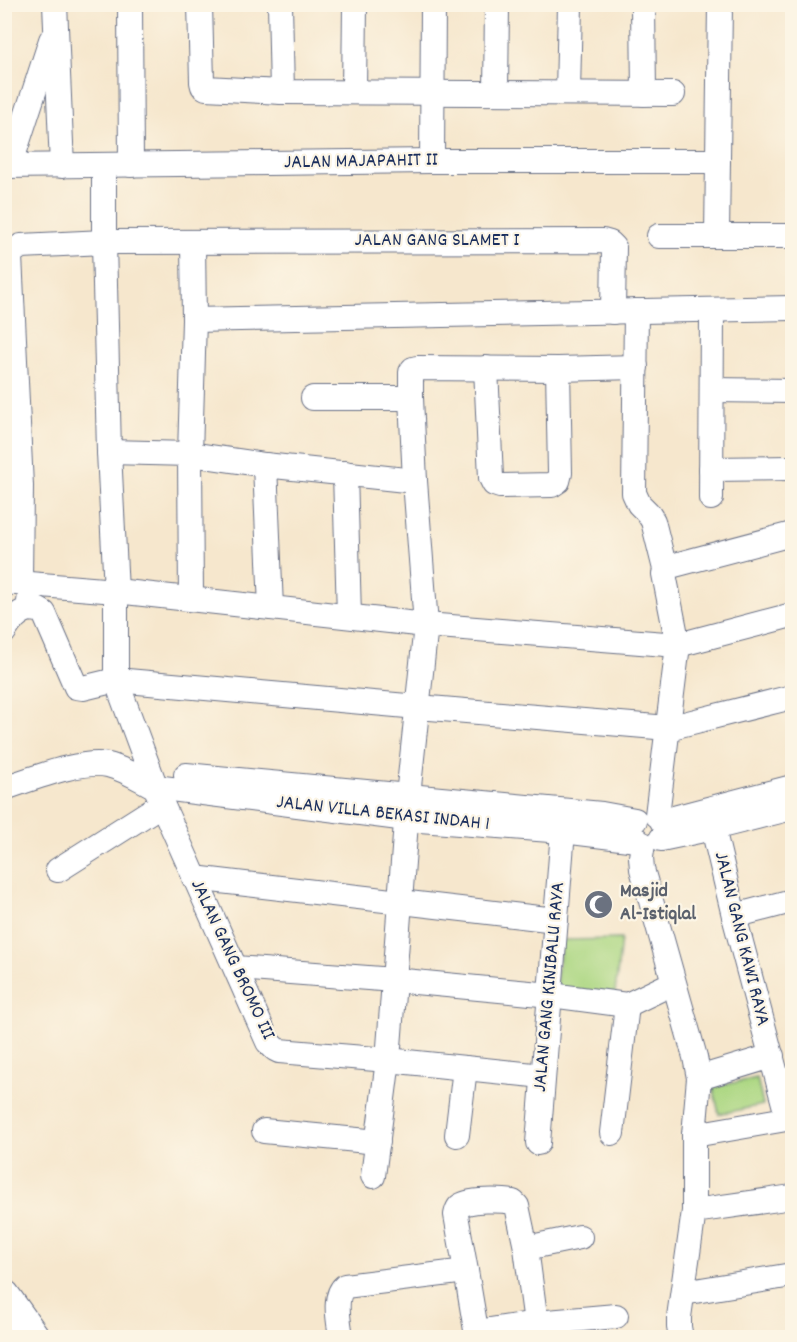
<svg xmlns="http://www.w3.org/2000/svg" width="797" height="1342" viewBox="0 0 797 1342" font-family="Dekko,sans-serif">
<style>
.green{fill:#acd782;stroke:#648370;stroke-width:1.5}
.lines{fill:none;stroke-linecap:round;stroke-linejoin:round}
.minor-casing{stroke:#686f85;stroke-width:26}
.major-casing{stroke:#686f85;stroke-width:34}
.minor{stroke:#fff;stroke-width:24}
.major{stroke:#fff;stroke-width:32}
.labels{text-anchor:middle;dominant-baseline:central;stroke-width:4.5;stroke-linejoin:round;paint-order:stroke}
.street-label{font-size:20px;fill:#1b2f5e;stroke:#fcf5e5}
.worship-label{font-size:20px;font-weight:bold;fill:#5b616d;stroke:#fcf5e5;text-anchor:start}
</style>
<rect width="100%" height="100%" fill="#fcf5e5"/>
<filter id="ink" filterUnits="userSpaceOnUse"><feTurbulence type="fractalNoise" baseFrequency=".0167" numOctaves="2"/><feDisplacementMap in="SourceGraphic" scale="12" xChannelSelector="R" yChannelSelector="G"/><feConvolveMatrix kernelMatrix="1 2 1 2 8 2 1 2 1" color-interpolation-filters="sRGB"/></filter>
<filter id="wash" filterUnits="userSpaceOnUse"><feTurbulence type="fractalNoise" baseFrequency=".008" numOctaves="4" result="noise"/><feDisplacementMap in="SourceGraphic" scale="24" xChannelSelector="R" yChannelSelector="G"/><feGaussianBlur stdDeviation="1.35" result="paint"/><feColorMatrix in="noise" values="0 0 0 0 0 0 0 0 0 0 0 0 0 0 0 0 0 1.4 0 .05"/><feComposite in="paint" operator="in"/></filter>
<g filter="url(#wash)">
<rect width="100%" height="100%" fill="#f6e7cd"/>
<g class="green">
<polygon points="621,939 615,993 555,989 562,940"/>
<polygon points="757,1078 763,1105 719,1114 713,1087"/>
</g>
</g>
<g filter="url(#ink)">
<g class="lines">
<defs>
<g id="minor">
<polyline points="55,4 62,166"/>
<polyline points="130,4 131,165"/>
<polyline points="200,4 202,82 203,86 206,88 282,92 673,94"/>
<polyline points="280,4 282,92"/>
<polyline points="643,4 644,94"/>
<polyline points="720,4 717,236 792,236"/>
<polyline points="354,92 355,4"/>
<polyline points="496,93 497,4"/>
<polyline points="568,93 570,4"/>
<polyline points="432,161 433,4"/>
<polyline points="104,165 104,242 109,452 116,591 116,680 162,804 268,1042 275,1049 279,1051 388,1060 543,1076"/>
<polyline points="4,166 432,161 718,161"/>
<polyline points="10,166 51,40"/>
<polyline points="659,236 717,236"/>
<polyline points="636,311 634,493 639,504 648,513 653,521 665,569 664,574 678,645 657,815"/>
<polyline points="194,320 792,308"/>
<polyline points="486,368 491,478 494,484 500,486 552,485 558,481 560,473 558,369"/>
<polyline points="712,390 792,391"/>
<polyline points="313,398 411,398"/>
<polyline points="109,452 190,454 265,465 415,481 426,625 408,796 388,1060 373,1176"/>
<polyline points="265,465 271,608"/>
<polyline points="711,469 792,468"/>
<polyline points="345,473 349,616"/>
<polyline points="415,481 411,398 411,372 413,369 417,368 558,369 636,367"/>
<polyline points="711,498 712,310"/>
<polyline points="665,569 671,566 792,534"/>
<polyline points="4,582 116,591 426,625 678,645 792,615"/>
<polyline points="20,582 21,486 10,256 12,252 21,246 104,242 603,241 610,243 614,247 613,312"/>
<polyline points="191,599 190,454 194,320 193,242"/>
<polyline points="28,609 39,610 44,613 76,687 83,688 116,680 418,707 668,728 792,697"/>
<path d="M4 632C11 621 16 614 28 609L30 595"/>
<polyline points="186,775 602,814 635,820"/>
<path d="M4 788C32 779 82 759 108 765 125 769 140 779 155 787L407 819 563 831 637 840"/>
<polyline points="662,821 792,787"/>
<polyline points="713,828 734,916 788,1119"/>
<polyline points="661,839 713,828 792,808"/>
<polyline points="643,844 641,857 642,869 695,1057 699,1078 694,1135 694,1211 679,1317 679,1327 681,1338"/>
<polyline points="58,870 162,804"/>
<polyline points="194,878 556,920"/>
<polyline points="734,916 792,901"/>
<polyline points="236,968 394,980 551,995 627,1005 673,983"/>
<polyline points="699,1078 772,1056"/>
<polyline points="264,1131 378,1142"/>
<polyline points="612,1133 627,1005"/>
<polyline points="457,1135 465,1068"/>
<polyline points="694,1135 792,1118"/>
<polyline points="538,1143 563,831"/>
<polyline points="694,1211 792,1197"/>
<polyline points="526,1248 580,1237"/>
<polyline points="466,1271 476,1330 477,1332 536,1323 616,1316"/>
<polyline points="683,1293 792,1275"/>
<path d="M340 1330C338 1317 334 1295 345 1286L466 1271 456 1215C457 1211 457 1209 460 1206 468 1199 502 1200 513 1202L517 1206 526 1248 538 1338"/>
</g>
<polyline id="major" points="4,1296 34,1338"/>
</defs>
<use href="#minor" class="minor-casing"/>
<use href="#major" class="major-casing"/>
<use href="#minor" class="minor"/>
<use href="#major" class="major"/>
</g>
</g>
<defs>
<symbol id="mosque-disc" viewBox="-11 -11 22 22"><circle r="9.5" fill="#6b7280" stroke="#fcf5e5"/><path d="M3.5-4.9A6 6 0 1 0 3.5 4.9A5 5 0 1 1 3.5-4.9Z" fill="#fff"/></symbol>
</defs>
<g fill-rule="evenodd">
<use href="#mosque-disc" x="582" y="888" width="33" height="33"/>
</g>
<g class="labels">
<g class="street-label">
<text transform="translate(361 162) rotate(-1)">JALAN MAJAPAHIT II</text>
<text x="437" y="241">JALAN GANG SLAMET I</text>
<text transform="translate(383 814) rotate(6)">JALAN VILLA BEKASI INDAH 1</text>
<text transform="translate(741 939) rotate(76)">JALAN GANG KAWI RAYA</text>
<text transform="translate(232 960) rotate(65)">JALAN GANG BROMO III</text>
<text transform="translate(550 987) rotate(-85)">JALAN GANG KINIBALU RAYA</text>
</g>
<g class="worship-label">
<text x="620" y="892">Masjid<tspan x="620" dy="23">Al-Istiqlal</tspan></text>
</g>
</g>
<rect width="797" height="1342" fill="none" stroke="#fcf5e5" stroke-width="24"/>
</svg>
